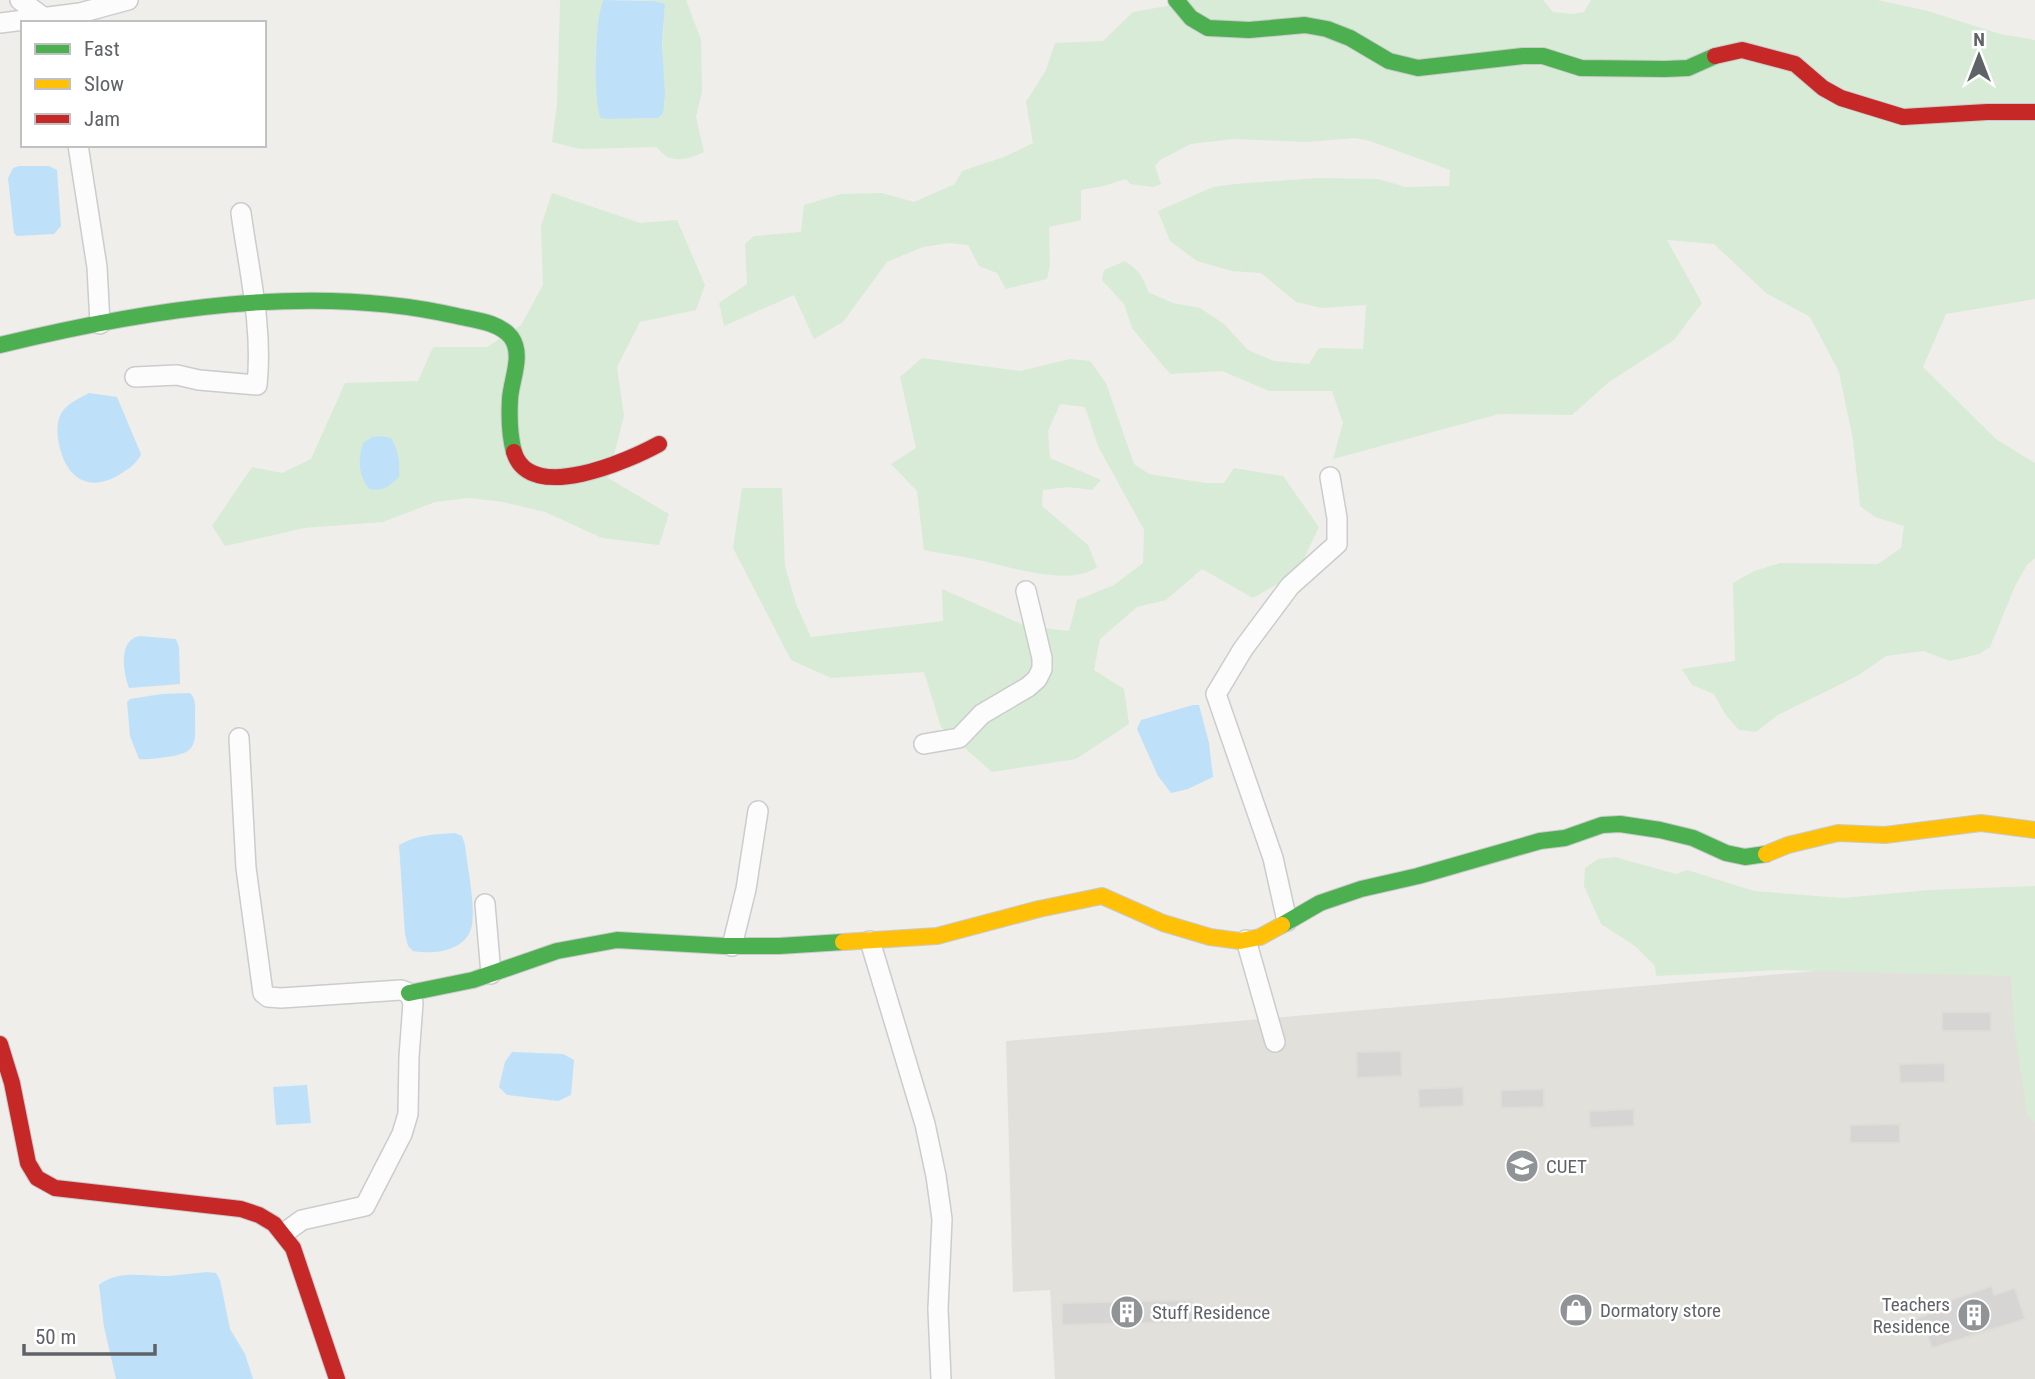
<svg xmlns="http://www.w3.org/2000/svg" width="2035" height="1379" viewBox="0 0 2035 1379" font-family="'Roboto Condensed',sans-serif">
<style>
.education{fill:#e2e0da}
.green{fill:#d8ebd6}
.water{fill:#bfe0f9}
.building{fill:#d6d5d3;stroke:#deddd9;stroke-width:2}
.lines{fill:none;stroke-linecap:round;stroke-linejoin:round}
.street-casing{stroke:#cbcccc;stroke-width:22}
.fast-casing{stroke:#cacacb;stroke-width:18}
.slow-casing{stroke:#cacacb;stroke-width:18}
.jam-casing{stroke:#cacacb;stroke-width:18}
.street{stroke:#fdfcfc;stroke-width:19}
.fast{stroke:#4caf50;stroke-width:16}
.slow{stroke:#ffc107;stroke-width:16}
.jam{stroke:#c62828;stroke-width:16}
.labels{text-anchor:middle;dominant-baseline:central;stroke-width:5;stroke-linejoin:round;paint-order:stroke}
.poi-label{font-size:19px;fill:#5f6368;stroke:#fff;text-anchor:start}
</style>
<rect width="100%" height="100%" fill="#efeeea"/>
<polygon class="education" points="2035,952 2035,1379 1055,1379 1050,1290 1013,1292 1006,1041"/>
<g class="green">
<path d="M560 0H605C592 27 594 88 601 117L608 119 658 118 665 4 654 1 627 0H686L701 40 702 92 696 117 704 152C687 160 669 165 657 147L580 149 552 142 557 104Z"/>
<path d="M1180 0H1543L1553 12 1572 14 1584 12 1591 0H1877L1928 11 2000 34 2035 40V299L1946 314 1923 367 1996 439 2035 463V558L2027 565 2015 586 1990 647 1979 654 1950 661 1923 651 1886 656 1859 675 1778 715 1756 732 1739 730 1725 714 1714 694 1692 685 1682 669 1735 661 1733 583 1754 571 1780 563 1878 564 1901 548 1904 526 1875 517 1860 506 1853 440 1839 372 1810 317 1766 293 1714 244 1667 240 1702 303 1674 340 1609 382 1572 415 1499 414 1333 459 1343 423 1332 391H1269L1222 371 1170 374 1132 328 1124 304 1102 280 1104 270 1125 261C1138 270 1144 277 1148 292L1173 303 1200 308 1224 324 1248 350 1274 361 1309 364 1319 348 1363 349 1366 305 1322 308 1296 302 1261 273 1232 271 1197 261 1170 241 1158 211 1213 187 1235 184 1316 178 1378 179 1405 187 1449 186 1450 170 1370 141 1355 138 1306 142 1233 139 1191 144 1160 160 1155 166 1161 184 1153 187 1130 184 1126 179 1103 186 1081 190V220L1049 227 1050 266 1047 279 1006 289 997 273 979 266 968 245 949 243 923 247 887 262 843 322 814 339 794 295 724 326 719 303 747 284 745 244 754 236 801 232 804 205 841 194 882 193 914 202 955 184 962 171 1004 157 1033 143 1026 102 1046 70 1055 43 1103 41 1133 12 1167 6Z"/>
<polygon points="552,193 640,223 677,220 705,285 696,310 640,322 617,367 624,416 608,478 669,514 659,545 602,538 545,512 503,502 469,498 435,502 383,522 304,528 225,546 212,526 252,467 282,473 311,459 345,383 418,381 433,347 487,347 521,325 543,285 541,226"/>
<path d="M922 358 1020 371 1070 359 1090 361 1106 383 1134 464 1149 474 1206 483H1224L1234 468 1283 476 1319 527 1297 573 1253 598 1202 569 1166 600 1137 607 1100 639 1094 670 1124 689 1129 724 1076 759 992 772 941 727 924 672 831 678 791 660 733 548 742 488H782L785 566 796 604 811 637 943 621 942 589 1026 626 1069 631 1077 600 1114 585 1143 563 1144 530 1098 446 1085 407 1060 404 1048 431 1050 458 1101 480 1092 490 1068 487 1043 490 1042 506 1088 545 1097 567C1070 587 1010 567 979 560 961 556 942 554 924 550L917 491 891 464 916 448 900 377Z"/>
<polygon points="1615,857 1676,874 1687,870 1754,891 1843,898 1929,890 2035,886 2035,1122 2027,1114 2014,1027 2011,976 1781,970 1656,976 1655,966 1635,946 1601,924 1584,886 1585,868 1598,859"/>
</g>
<g class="water">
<path d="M604 0 654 1 665 4 662 45 665 95 663 113 658 118 608 119 601 118C593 101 594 16 604 0Z"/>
<polygon points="19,166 49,166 57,170 61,226 54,234 17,236 14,233 8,178 13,168"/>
<path d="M89 393 117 397 141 454C137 463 130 468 122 473 90 494 66 479 59 444 57 434 56 421 62 412 68 403 80 398 89 393Z"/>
<path d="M381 436 391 438C399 452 400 462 399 477 389 486 383 492 369 489 358 473 358 461 363 443L372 437Z"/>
<path d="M139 636 176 639 179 647 180 684 129 688C123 672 118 641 139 636Z"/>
<path d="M190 693C197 700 195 710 195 720 196 746 195 753 167 757 158 758 148 760 139 759L130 736 127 702 130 699 162 694Z"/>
<polygon points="1193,705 1199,705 1209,743 1213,777 1188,789 1171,793 1158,776 1137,729 1141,720"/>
<path d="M455 833 462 836 465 845C467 864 477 913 471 929 464 951 433 955 413 951L408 946 405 934 399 845C416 835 436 834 455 833Z"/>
<polygon points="512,1052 563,1054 574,1060 571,1095 558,1101 507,1095 499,1087 505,1062"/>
<polygon points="307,1085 311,1123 276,1125 273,1087"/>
<path d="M207 1272 216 1273 220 1280 230 1329 245 1354 253 1379H116L104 1327 99 1285C120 1269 144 1277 169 1276 181 1275 194 1273 207 1272Z"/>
</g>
<g class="building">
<rect x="1942" y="1012" width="49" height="19"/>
<polygon points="1401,1051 1402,1076 1357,1078 1356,1052"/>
<polygon points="1945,1063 1945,1082 1900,1083 1899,1064"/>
<polygon points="1463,1087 1464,1106 1419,1108 1418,1089"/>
<polygon points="1544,1089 1544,1107 1501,1108 1501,1090"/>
<polygon points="1634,1109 1634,1126 1590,1128 1589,1111"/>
<polygon points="1900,1124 1900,1143 1850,1143 1850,1125"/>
<polygon points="1992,1286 1994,1295 2015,1288 2025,1319 1932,1348 1927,1334 1920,1336 1915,1319 1934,1312 1932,1306"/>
<polygon points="1192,1300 1193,1322 1062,1325 1062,1303"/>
</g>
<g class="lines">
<defs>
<g id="street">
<polyline points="20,0 47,20"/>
<polyline points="0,23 80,13 128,0"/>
<polyline points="78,145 97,267 100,324"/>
<path d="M135 377 177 375 199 380 257 385C263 327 249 271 241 213"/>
<polyline points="239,738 246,868 263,993 268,997 281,998 401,990 409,993 413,1003 409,1057 408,1114 402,1134 365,1206 302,1220 284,1233"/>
<polyline points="924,744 959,738 982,714 1028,687 1037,679 1042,669 1042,658 1026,591"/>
<polyline points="485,904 491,974"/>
<polyline points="1287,921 1273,858 1216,694 1243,649 1290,586 1337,544 1337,518 1330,477"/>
<polyline points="1246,940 1275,1042"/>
<polyline points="870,941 925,1124 936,1176 942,1219 938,1309 941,1379"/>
<polyline points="732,946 746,889 758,811"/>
</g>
<g id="fast">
<polyline points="1176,0 1191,18 1208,28 1249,30 1305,25 1327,29 1350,38 1389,61 1418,68 1523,56 1543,56 1581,68 1665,69 1688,68 1715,56"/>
<path d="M0 345C144 310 311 282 457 316 474 320 499 322 511 337 524 355 511 380 510 399 509 417 509 434 514 452"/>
<polyline points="1282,925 1320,903 1361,889 1418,876 1540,841 1565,838 1602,825 1620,824 1660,830 1693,838 1726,853 1745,857 1766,854"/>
<polyline points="409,993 473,980 557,951 617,940 724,946 779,946 843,942"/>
</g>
<g id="slow">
<polyline points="1766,854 1788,845 1838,833 1885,835 1981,823 2035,830"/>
<polyline points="843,942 937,936 1039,909 1102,896 1163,923 1210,937 1240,941 1260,937 1282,925"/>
</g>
<g id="jam">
<polyline points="1715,56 1742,50 1795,64 1823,88 1841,98 1903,117 1987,112 2035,112"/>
<path d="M514 452C530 505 630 460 659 444"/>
<polyline points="0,1044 12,1083 28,1163 37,1178 55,1188 241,1209 259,1215 274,1224 293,1248 337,1379"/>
</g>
</defs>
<use href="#street" class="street-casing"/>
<use href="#fast" class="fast-casing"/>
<use href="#slow" class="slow-casing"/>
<use href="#jam" class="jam-casing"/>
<use href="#street" class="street"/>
<use href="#fast" class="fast"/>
<use href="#slow" class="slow"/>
<use href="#jam" class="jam"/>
</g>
<defs>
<symbol id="university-disc" viewBox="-11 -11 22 22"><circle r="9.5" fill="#919496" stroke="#fff"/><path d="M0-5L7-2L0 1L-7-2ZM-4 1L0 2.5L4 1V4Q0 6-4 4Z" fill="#fff"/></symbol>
<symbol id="shop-disc" viewBox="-11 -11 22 22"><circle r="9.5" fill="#919496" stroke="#fff"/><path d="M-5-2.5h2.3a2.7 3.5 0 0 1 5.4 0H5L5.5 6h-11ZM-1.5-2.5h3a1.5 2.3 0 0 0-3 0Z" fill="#fff"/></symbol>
<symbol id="building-disc" viewBox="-11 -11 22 22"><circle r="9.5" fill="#919496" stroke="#fff"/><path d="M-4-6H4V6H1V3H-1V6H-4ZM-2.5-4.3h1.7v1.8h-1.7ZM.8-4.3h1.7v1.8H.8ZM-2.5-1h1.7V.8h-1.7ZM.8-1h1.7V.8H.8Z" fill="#fff"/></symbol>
</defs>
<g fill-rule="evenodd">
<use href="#university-disc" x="1503" y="1147" width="38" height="38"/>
<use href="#shop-disc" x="1557" y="1291" width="38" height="38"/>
<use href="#building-disc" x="1108" y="1293" width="38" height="38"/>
<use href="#building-disc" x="1955" y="1296" width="38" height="38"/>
</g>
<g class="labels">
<g class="poi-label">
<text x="1546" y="1166">CUET</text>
<text x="1950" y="1304" text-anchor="end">Teachers<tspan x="1950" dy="22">Residence</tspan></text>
<text x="1600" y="1310">Dormatory store</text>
<text x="1152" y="1312">Stuff Residence</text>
</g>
</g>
<rect x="21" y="21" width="245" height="126" fill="#ffffff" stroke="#bfc1c3" stroke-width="2"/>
<rect x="35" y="44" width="35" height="10" fill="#4caf50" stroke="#bfc1c3" stroke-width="2"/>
<text x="84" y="56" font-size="21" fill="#5f6368">Fast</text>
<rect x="35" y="79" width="35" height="10" fill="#ffc107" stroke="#bfc1c3" stroke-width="2"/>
<text x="84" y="91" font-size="21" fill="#5f6368">Slow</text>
<rect x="35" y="114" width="35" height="10" fill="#c62828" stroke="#bfc1c3" stroke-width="2"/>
<text x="84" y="126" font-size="21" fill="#5f6368">Jam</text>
<g transform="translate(1979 56)" stroke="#ffffff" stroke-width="5" paint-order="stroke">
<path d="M0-5L12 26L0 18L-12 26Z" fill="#5f6368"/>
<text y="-10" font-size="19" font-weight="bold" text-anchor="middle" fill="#5f6368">N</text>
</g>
<path d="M24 1344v10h131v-10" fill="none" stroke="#5f6368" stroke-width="3.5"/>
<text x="35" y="1344" font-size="21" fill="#5f6368" stroke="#ffffff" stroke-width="5" paint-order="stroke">50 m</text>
</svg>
